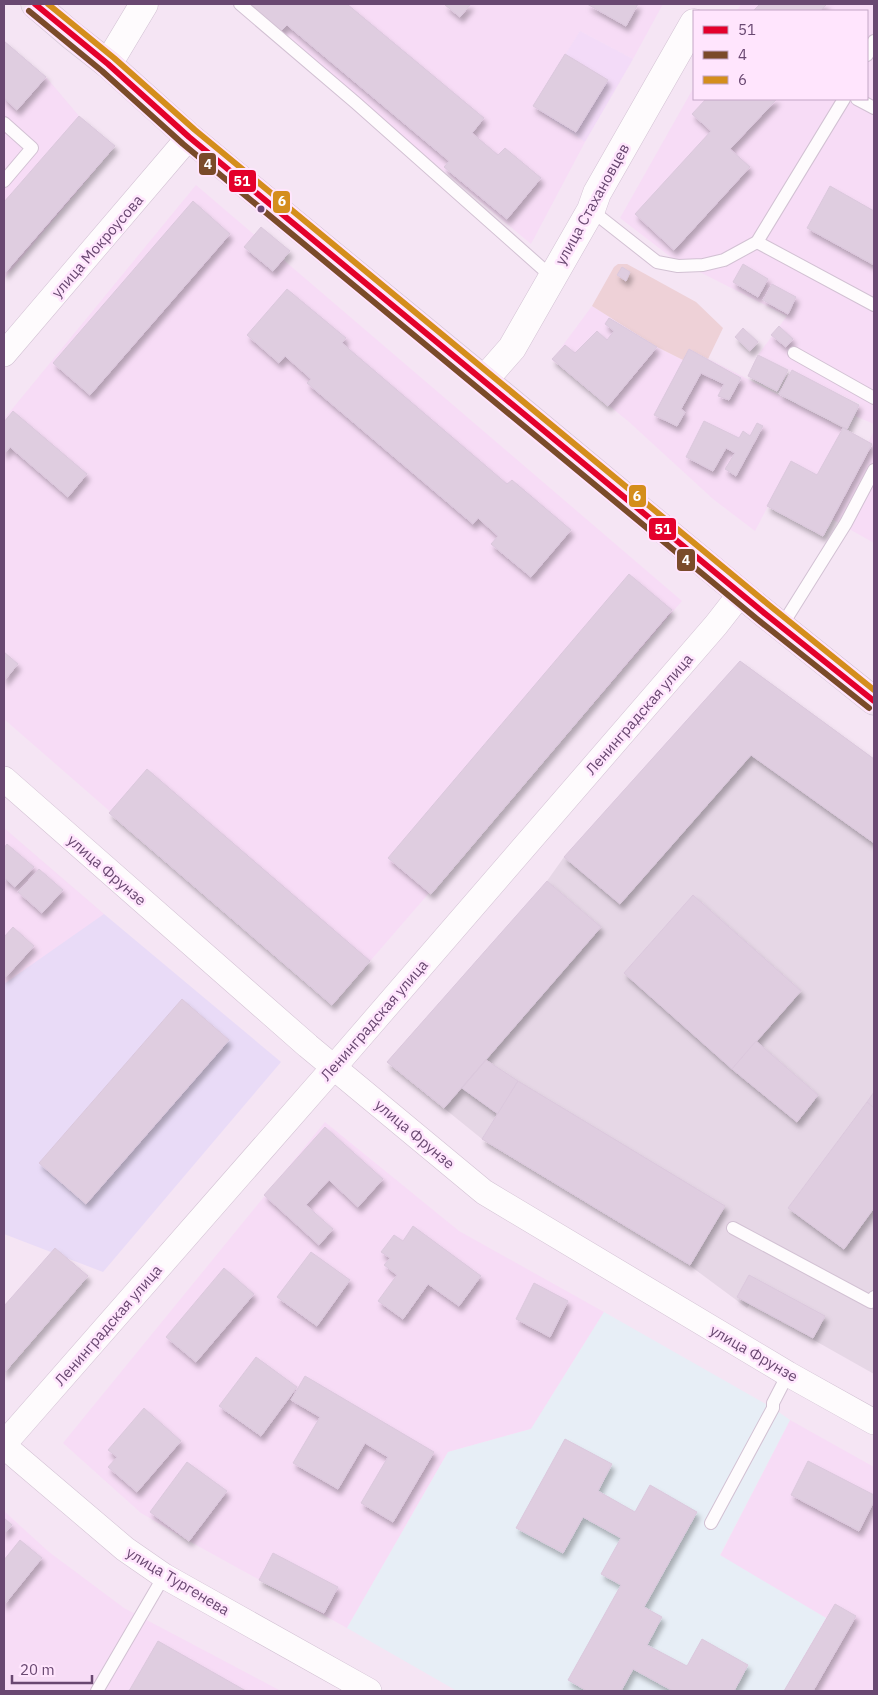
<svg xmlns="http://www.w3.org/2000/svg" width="878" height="1695" viewBox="0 0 878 1695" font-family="'IBM Plex Sans',sans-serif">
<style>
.residential{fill:#f7dcf6}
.commercial{fill:#f3dbf8}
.industrial{fill:#e6d7e6}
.education{fill:#e7eef6}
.medical{fill:#e9dbf7}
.green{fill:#eed1d7}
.building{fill:#dfcde0;stroke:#dbc8dd;filter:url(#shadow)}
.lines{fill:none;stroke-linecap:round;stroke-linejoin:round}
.service-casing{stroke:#d2c1d3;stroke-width:14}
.minor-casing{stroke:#d2c1d3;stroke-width:26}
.tertiary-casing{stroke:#d2c1d3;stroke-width:29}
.primary-casing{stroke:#d1c3d4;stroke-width:29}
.service{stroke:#fefbfd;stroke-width:12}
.minor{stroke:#fefbfd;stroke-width:25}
.tertiary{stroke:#fefbfd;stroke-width:28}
.primary{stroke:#f1e3f0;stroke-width:28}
.bus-1-casing{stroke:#ffe5fd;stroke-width:10}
.bus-2-casing{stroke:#ffe5fd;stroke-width:10}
.bus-3-casing{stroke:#ffe5fd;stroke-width:10}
.bus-1{stroke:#e4002b;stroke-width:6}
.bus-2{stroke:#7a4b2a;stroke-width:6}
.bus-3{stroke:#d48e1c;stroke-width:6}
.bus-dot{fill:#694871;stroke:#ffe5fd;stroke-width:2}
.labels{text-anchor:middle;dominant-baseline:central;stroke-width:5;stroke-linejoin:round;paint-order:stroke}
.street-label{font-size:15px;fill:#694871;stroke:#ffe5fd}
.line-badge{stroke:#ffe5fd;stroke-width:2}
.badge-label{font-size:14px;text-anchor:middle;font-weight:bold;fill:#fff}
</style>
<defs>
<filter id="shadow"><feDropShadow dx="3" dy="5.5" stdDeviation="2.5" flood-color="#0004"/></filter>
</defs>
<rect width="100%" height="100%" fill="#f5e5f4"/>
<g class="residential">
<polygon points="245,4 663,4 633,59 580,31 534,106 585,142 531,244"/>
<polygon points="741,4 874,4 874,424 855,416 860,404 758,355 787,316 672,258 620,218 694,87 694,99 867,99 867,11 737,11"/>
<polygon points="4,41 46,77 79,116 115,146 4,279"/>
<polygon points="196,185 682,601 332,1005 4,719 4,419"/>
<polygon points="592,306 657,347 683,360 689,349 843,428 817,475 791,462 755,531 713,499 628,421 552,360"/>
<polygon points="874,431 874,543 830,518"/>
<polygon points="4,828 104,914 40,993 4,1007"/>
<polygon points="325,1122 459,1231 604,1312 531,1429 448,1452 347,1628 189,1541 141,1513 63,1443"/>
<polygon points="790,1420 874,1467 874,1691 784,1691 826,1618 720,1556"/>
<polygon points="4,1511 49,1552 124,1608 281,1691 4,1691"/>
</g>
<polygon class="commercial" points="580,31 633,59 585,142 533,106"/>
<polygon class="industrial" points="740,661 874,759 874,1374 750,1304 747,1308 689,1265 482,1139 387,1062 547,881 564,857"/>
<polygon class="education" points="604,1312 773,1408 790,1420 720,1555 826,1618 784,1691 457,1691 347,1628 448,1452 531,1429"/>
<polygon class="medical" points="104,914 281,1062 103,1272 4,1234 4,984"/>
<polygon class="green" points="618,264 627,264 696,302 723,328 708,359 689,349 683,360 657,347 592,306 614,267"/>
<g class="building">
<polygon points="248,4 347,4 484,118 472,133 498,155 505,148 541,178 507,219 444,167 449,161 287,25 281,31"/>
<polygon points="446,4 471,4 460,17 445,5"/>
<polygon points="587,4 638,4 626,26"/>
<polygon points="760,4 827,4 820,11 753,11"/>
<polygon points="4,41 46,77 17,110 4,98"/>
<polygon points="565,54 608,80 576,132 533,106"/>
<polygon points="706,99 777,99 730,149 750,167 674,250 635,214 711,131 692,114"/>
<polygon points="79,116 115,146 4,274 4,202"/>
<polygon points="830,186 874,211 874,265 807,228"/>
<polygon points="193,201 230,234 90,395 53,363"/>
<polygon points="261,227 290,251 273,271 244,247"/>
<polygon points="743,264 768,279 758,297 733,282"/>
<polygon points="622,267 630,272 626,281 617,275"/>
<polygon points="772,284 796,297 788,314 763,300"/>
<polygon points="287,289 346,338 342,343 507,484 512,480 571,530 531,577 491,544 498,536 478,518 473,524 307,383 311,379 285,356 279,363 247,335"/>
<polygon points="609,318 657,347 608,406 552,359 565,345 575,353 597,331 607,340 614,331 605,324"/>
<polygon points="779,326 793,339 786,347 771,335"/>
<polygon points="743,328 758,342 750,351 735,337"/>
<polygon points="689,349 741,378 729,400 718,396 724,384 701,373 681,409 685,412 677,426 654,415"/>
<polygon points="758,355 788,370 777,391 748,376"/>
<polygon points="792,370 859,405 847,429 779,394"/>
<polygon points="13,411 87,474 68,497 10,447 4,454 4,422"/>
<polygon points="704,421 739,438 743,431 750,436 757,423 763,426 736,476 725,469 735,453 726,448 713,471 686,457"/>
<polygon points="843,428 872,444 823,536 767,506 791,461 817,475"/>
<polygon points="629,574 672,610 431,894 388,858"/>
<polygon points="4,652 18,664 4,681"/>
<polygon points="740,661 874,759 874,843 751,755 620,904 564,857"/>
<polygon points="147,769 370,961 332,1005 109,813"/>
<polygon points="7,844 34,867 15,887 6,879 4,882 4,848"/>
<polygon points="39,869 63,890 42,913 18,892"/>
<polygon points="547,881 601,927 444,1108 387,1062"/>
<polygon points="693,895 801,991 732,1069 624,973"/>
<polygon points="13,927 34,946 4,979 4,937"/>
<polygon points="182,999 229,1040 86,1204 39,1163"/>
<polygon points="756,1041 818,1095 797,1122 732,1069"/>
<polygon points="486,1060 518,1081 498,1114 462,1088"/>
<polygon points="518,1081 725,1206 690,1265 482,1139"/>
<polygon points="874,1092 874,1108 867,1102"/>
<polygon points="867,1102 874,1108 874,1208 844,1249 788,1208"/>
<polygon points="325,1127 383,1179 358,1207 329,1180 306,1205 333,1229 319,1245 264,1195"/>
<polygon points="413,1226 481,1276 459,1306 428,1284 403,1319 378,1301 397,1275 384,1265 390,1258 381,1252 394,1235 403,1241"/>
<polygon points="55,1248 88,1276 4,1373 4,1306"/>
<polygon points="311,1252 350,1280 317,1326 277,1297"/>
<polygon points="224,1268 254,1294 196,1362 166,1337"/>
<polygon points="749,1275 825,1316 813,1338 737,1297"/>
<polygon points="534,1283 568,1301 550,1337 516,1319"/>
<polygon points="256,1357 297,1387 261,1436 219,1406"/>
<polygon points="305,1376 434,1452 393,1522 361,1503 388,1457 365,1443 338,1489 293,1463 320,1417 291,1400"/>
<polygon points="144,1408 181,1441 137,1492 108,1467 117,1457 108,1450"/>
<polygon points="565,1439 612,1464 598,1491 635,1512 650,1485 697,1512 644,1607 662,1617 647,1645 687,1666 702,1639 748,1665 734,1691 673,1691 633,1669 621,1691 587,1691 568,1680 621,1585 601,1574 621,1538 583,1517 563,1553 516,1528"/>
<polygon points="808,1461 874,1495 874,1501 859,1531 791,1495"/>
<polygon points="187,1462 227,1491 189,1541 150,1512"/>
<polygon points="4,1518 12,1525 4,1534"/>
<polygon points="20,1540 42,1558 4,1605 4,1560"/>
<polygon points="273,1553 338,1587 324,1613 259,1580"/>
<polygon points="835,1604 856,1616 813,1691 784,1691"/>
<polygon points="158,1641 246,1691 129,1691"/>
</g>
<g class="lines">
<defs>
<g id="service">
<polyline points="240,4 356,103 552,277"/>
<polyline points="867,55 874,41"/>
<polyline points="857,99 874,108"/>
<polyline points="4,123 32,148 4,181"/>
<polyline points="591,210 657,262 678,266 703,265 724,260 757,242 844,99"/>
<polyline points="757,242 874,305"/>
<polyline points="794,353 874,398"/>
<polyline points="781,627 846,523 874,470"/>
<polyline points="733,1228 871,1302 874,1297"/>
<polyline points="711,1523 773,1408 773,1403 788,1374"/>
<polyline points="97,1691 164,1576"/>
</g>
<g id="minor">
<polyline points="4,354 189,137"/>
<polyline points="4,779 308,1046 484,1192 788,1374 874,1422"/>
<polyline points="4,1444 334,1067 716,625 741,593"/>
<polyline points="4,1446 125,1549 164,1576 369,1691"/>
</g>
<g id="tertiary">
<polyline points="108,64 144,4"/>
<polyline points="484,380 512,348 591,210 597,193 694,23"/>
</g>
<polyline id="primary" points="35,4 71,35 108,64 189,137 484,380 763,612 874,701"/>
</defs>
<use href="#service" class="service-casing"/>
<use href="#minor" class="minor-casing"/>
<use href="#tertiary" class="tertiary-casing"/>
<use href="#primary" class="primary-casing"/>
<use href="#service" class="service"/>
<use href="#minor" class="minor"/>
<use href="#tertiary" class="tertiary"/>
<use href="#primary" class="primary"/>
<defs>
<polyline id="bus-1" points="35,4 108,64 189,137 763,612 874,701"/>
<polyline id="bus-2" points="29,11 102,71 183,144 757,619 869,708"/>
<polyline id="bus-3" points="48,4 114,58 195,130 769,605 874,690"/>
</defs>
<use href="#bus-1" class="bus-1-casing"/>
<use href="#bus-2" class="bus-2-casing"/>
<use href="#bus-3" class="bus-3-casing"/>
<use href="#bus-1" class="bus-1"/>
<use href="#bus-2" class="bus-2"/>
<use href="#bus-3" class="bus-3"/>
</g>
<circle class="bus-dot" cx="261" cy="209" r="4.5"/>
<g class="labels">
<g class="street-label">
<text transform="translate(592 204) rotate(-61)">улица Стахановцев</text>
<text transform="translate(97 246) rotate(-49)">улица Мокроусова</text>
<text transform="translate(639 714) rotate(-49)">Ленинградская улица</text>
<text transform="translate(107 870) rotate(41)">улица Фрунзе</text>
<text transform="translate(374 1020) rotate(-49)">Ленинградская улица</text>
<text transform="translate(415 1134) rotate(40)">улица Фрунзе</text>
<text transform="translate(108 1325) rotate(-49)">Ленинградская улица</text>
<text transform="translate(754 1353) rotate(30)">улица Фрунзе</text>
<text transform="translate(178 1581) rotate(31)">улица Тургенева</text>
</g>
</g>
<g class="line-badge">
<rect x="198" y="152" width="19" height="24" rx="5" fill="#7a4b2a"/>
<rect x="228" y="169" width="29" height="24" rx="5" fill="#e4002b"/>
<rect x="272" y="190" width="19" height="24" rx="5" fill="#d48e1c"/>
<rect x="628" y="484" width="19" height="24" rx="5" fill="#d48e1c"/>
<rect x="648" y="517" width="29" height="24" rx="5" fill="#e4002b"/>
<rect x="676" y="548" width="20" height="24" rx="5" fill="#7a4b2a"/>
</g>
<g class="badge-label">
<text x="208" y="169">4</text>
<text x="242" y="186">51</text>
<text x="282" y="206">6</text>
<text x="637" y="501">6</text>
<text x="663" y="534">51</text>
<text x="686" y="565">4</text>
</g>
<rect width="878" height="1695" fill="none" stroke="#694871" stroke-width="10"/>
<rect x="693" y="10" width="175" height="90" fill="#ffe5fd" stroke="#c3a6c5"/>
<rect x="703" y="26" width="25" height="8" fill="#e4002b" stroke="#c3a6c5"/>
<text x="738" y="35" font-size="15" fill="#694871">51</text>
<rect x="703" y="51" width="25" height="8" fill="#7a4b2a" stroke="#c3a6c5"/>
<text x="738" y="60" font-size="15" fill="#694871">4</text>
<rect x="703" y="76" width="25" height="8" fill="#d48e1c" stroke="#c3a6c5"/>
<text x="738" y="85" font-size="15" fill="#694871">6</text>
<path d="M12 1675v8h80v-8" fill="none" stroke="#694871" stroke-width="2.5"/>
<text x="20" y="1675" font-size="15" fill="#694871" stroke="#ffe5fd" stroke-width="4" paint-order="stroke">20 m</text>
</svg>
